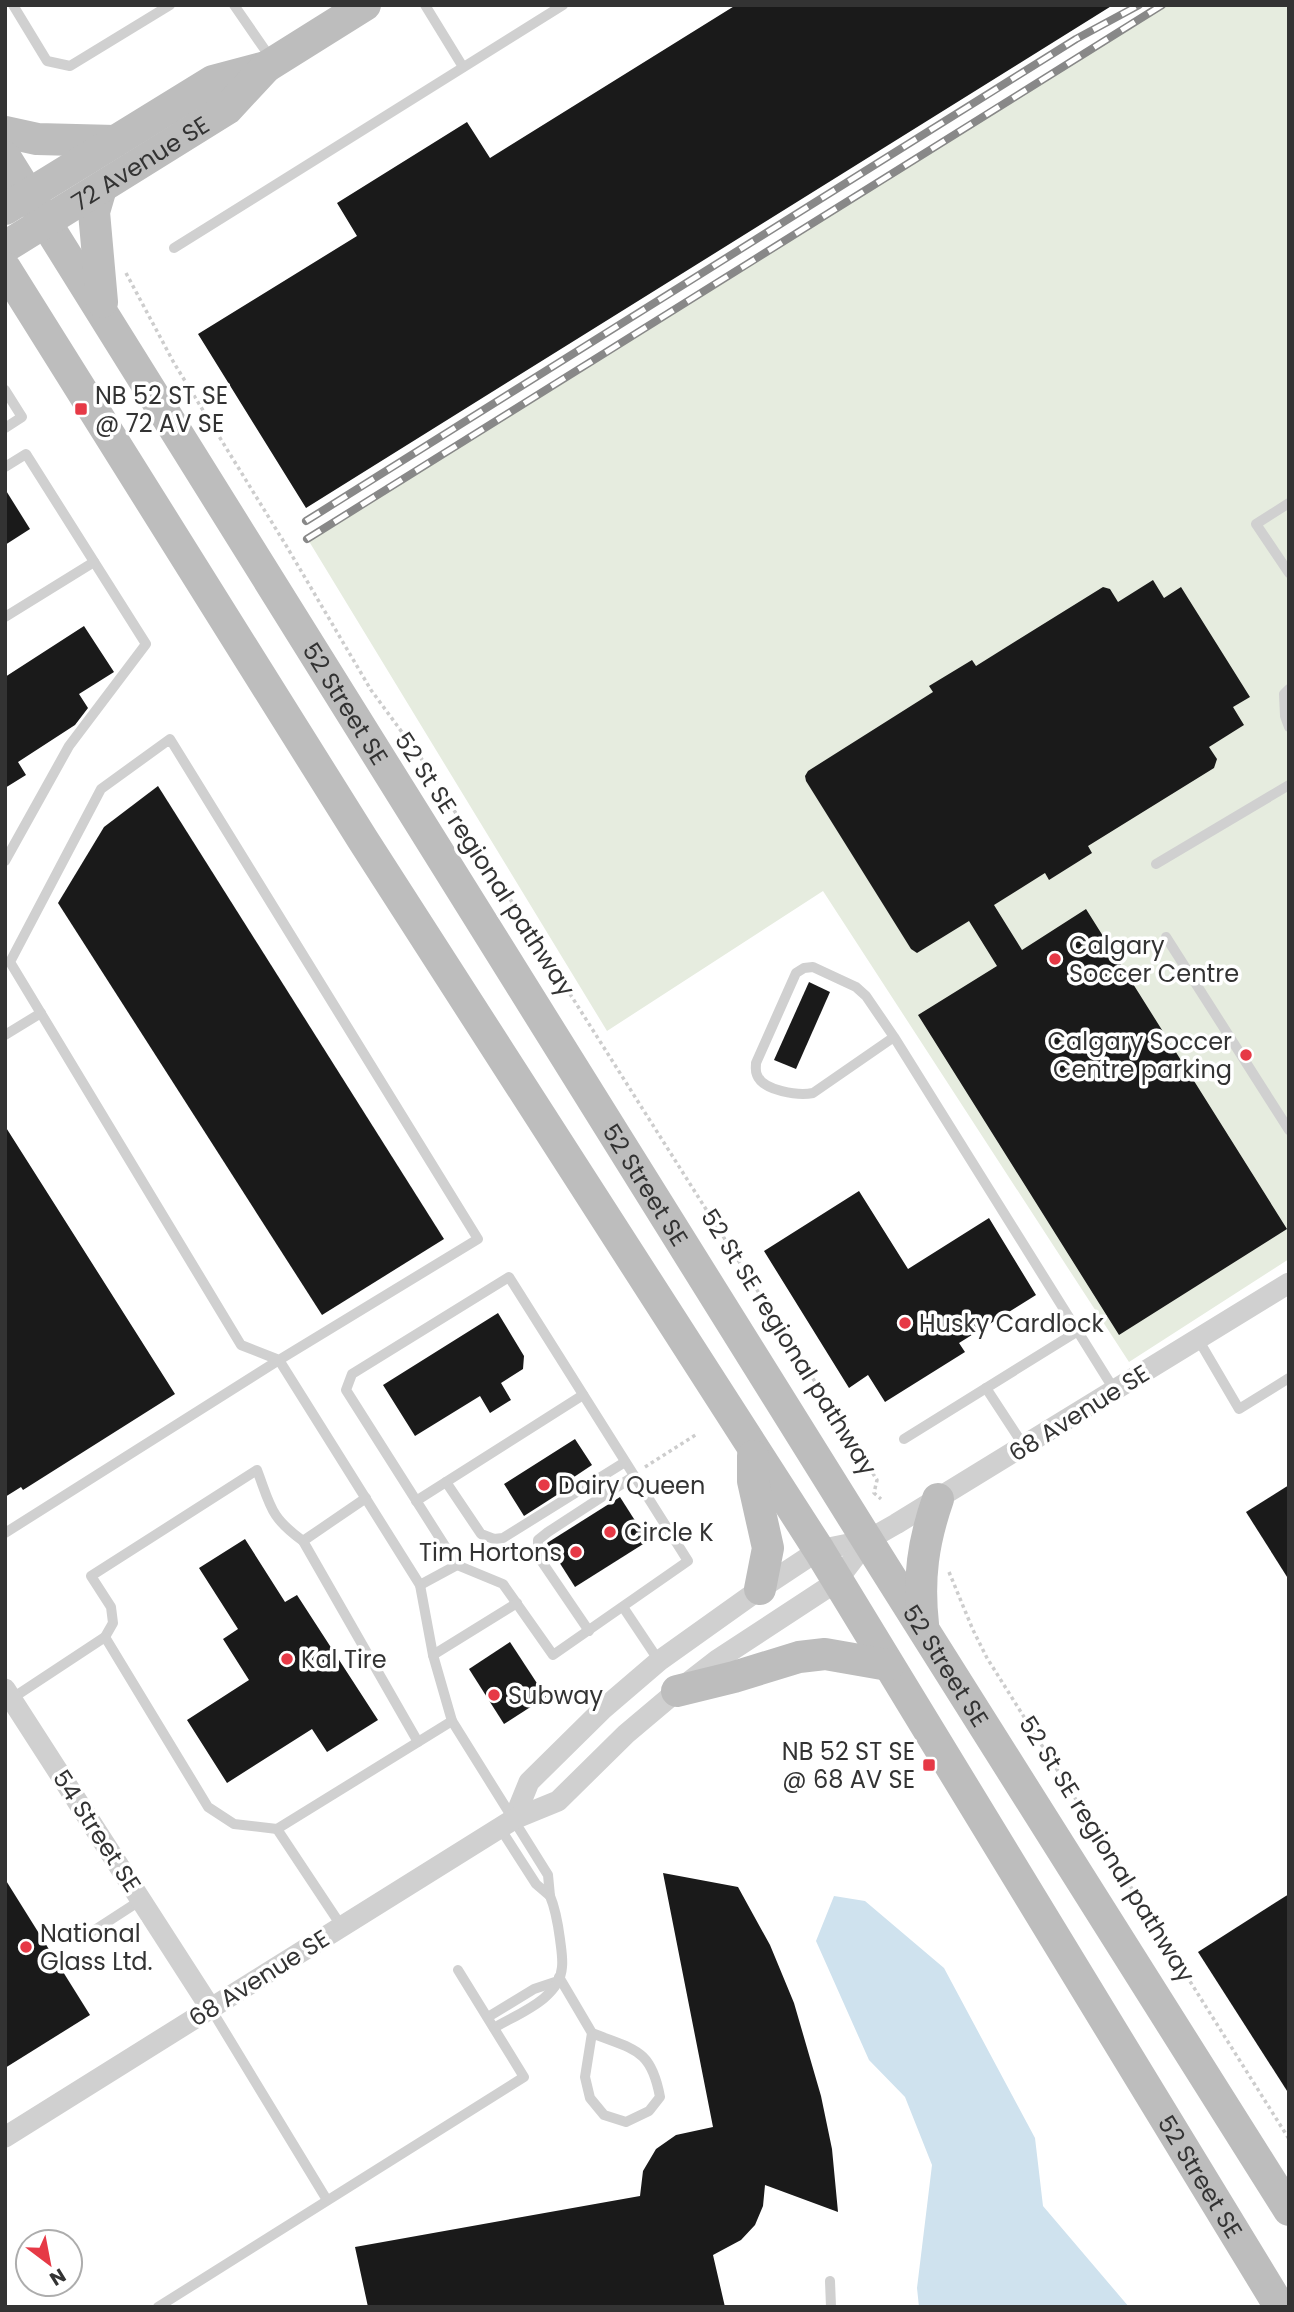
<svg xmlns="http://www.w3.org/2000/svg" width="1294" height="2312" viewBox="0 0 1294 2312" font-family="Poppins,sans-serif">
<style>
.green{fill:#e6ecdf}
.water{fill:#cfe2ee}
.building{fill:#1a1a1a}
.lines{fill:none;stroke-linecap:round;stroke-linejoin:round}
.path{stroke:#cdcdcd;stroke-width:3.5;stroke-dasharray:3.5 3.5;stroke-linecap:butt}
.lane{stroke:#d0d0d0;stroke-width:10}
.street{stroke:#d0d0d0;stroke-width:21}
.secondary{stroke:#bdbdbd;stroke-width:32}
.rail-casing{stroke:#888;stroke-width:8}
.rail{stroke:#fff;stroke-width:5;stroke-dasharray:16;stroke-linecap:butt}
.poi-dot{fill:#e63946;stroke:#fff;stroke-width:2.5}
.labels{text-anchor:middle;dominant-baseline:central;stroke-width:7;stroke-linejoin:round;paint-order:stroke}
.street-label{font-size:24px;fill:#333;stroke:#fff}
.poi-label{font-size:24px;fill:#333;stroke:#fff;text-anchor:start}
</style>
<rect width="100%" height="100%" fill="#fff"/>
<polygon class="green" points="1155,5 1289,5 1289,1259 1129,1362 823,891 607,1031 307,538"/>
<polygon class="water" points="834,1896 865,1901 944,1968 1035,2138 1043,2206 1129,2307 919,2307 917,2288 932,2165 905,2097 869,2060 816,1941"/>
<g class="building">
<polygon points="736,5 1113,5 306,508 198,334 357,236 337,203 467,122 490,158"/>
<polygon points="5,489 30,529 5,545"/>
<polygon points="1153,580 1164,598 1181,587 1250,697 1233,707 1244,725 1209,747 1217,759 1214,768 1088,846 1092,853 1049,880 1045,873 994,905 1022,950 1086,909 1287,1229 1119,1335 918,1015 997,966 969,921 917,953 911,949 806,781 805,776 808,771 933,692 929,686 972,660 976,666 1103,587 1110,589 1118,602"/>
<polygon points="84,626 114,672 79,694 88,708 75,725 18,762 26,775 5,788 5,677"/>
<polygon points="158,786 444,1239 322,1315 58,903 104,827"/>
<polygon points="809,982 830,992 796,1069 774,1060"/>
<polygon points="5,1126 175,1394 23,1490 21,1487 5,1497"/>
<polygon points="859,1191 908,1269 989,1218 1036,1295 959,1343 965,1352 885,1402 868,1375 849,1388 764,1251"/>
<polygon points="498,1313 524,1356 523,1369 501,1383 511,1400 490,1413 480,1396 415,1436 383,1385"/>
<polygon points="575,1439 592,1465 571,1479 574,1484 524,1516 504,1484"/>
<polygon points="1289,1485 1289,1580 1246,1512"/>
<polygon points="620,1497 648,1541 575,1587 547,1543"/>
<polygon points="245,1539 285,1602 297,1595 378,1720 327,1752 312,1729 227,1783 187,1720 249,1680 223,1639 238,1629 199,1568"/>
<polygon points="510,1642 546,1697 504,1724 469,1669"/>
<polygon points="663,1873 738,1887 770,1945 794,2003 821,2096 832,2149 838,2212 765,2185 763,2206 755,2225 741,2240 713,2255 725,2307 368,2307 355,2247 640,2196 643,2171 656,2149 676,2135 713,2127"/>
<polygon points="5,1879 90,2015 5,2068"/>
<polygon points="1289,1894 1289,2094 1198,1952"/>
</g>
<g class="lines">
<g class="path">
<polyline points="126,273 174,363 287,547 371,690 421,758 877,1480 874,1493 881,1499"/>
<polyline points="645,1467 697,1434"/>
<polyline points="949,1572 973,1630 987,1658 1289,2139"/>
</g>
<g class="lane">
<polyline points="13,5 47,61 70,66 170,5"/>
<polyline points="234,5 272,60"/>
<polyline points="425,5 463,67"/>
<polyline points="174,248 563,5"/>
<polyline points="5,390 22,417 5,428"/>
<polyline points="5,467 26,454 146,644 69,746 5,861"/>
<polyline points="1289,503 1256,524 1289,573"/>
<polyline points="5,617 94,562"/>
<polyline points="1289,689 1284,694 1285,716 1289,727"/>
<polyline points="1156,864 1289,785"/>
<polyline points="1166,937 1289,1130"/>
<polyline points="5,1035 41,1013"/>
<path d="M894 1037 813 1093C799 1096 763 1091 757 1075 755 1071 756 1067 756 1063L796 973 804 968 813 967 856 987 866 996 894 1037 1115 1391"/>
<polygon points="509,1277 688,1561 553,1655 503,1584 457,1565 346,1390 352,1374"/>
<polyline points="1198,1339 1239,1409 1289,1378"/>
<polyline points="986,1388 1024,1446"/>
<polyline points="904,1439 1078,1331"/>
<polyline points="446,1482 481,1534 494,1539 503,1538 625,1462"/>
<polyline points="366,1498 303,1541 418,1742"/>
<polyline points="416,1501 583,1395"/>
<polyline points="5,1533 279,1360 478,1239 170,739 101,789 10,962 241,1345 279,1360 420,1585 433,1655 452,1721 548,1875 550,1896 536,1884 500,1828"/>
<polyline points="420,1585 457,1565"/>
<polyline points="623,1607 659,1661"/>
<polyline points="589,1631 540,1559 538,1552 538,1540 548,1532 634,1476"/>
<path d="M105 1637 113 1623 111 1607 91 1576 257 1470C271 1507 270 1517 303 1541"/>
<polyline points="433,1655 517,1603"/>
<polyline points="8,1701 105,1637 208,1807 234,1824 277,1829"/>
<polyline points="342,1927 277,1829 452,1721"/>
<polyline points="81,1939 141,1900"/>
<path d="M559 1977 592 2033 585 2077 590 2098 604 2115 626 2122 649 2111 660 2097C651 2048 634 2050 592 2033"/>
<polyline points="211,2009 327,2200"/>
<polyline points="488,2017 534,1989 558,1981"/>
<path d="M494 2028C517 2014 560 1999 562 1967 563 1958 561 1948 560 1939 558 1924 556 1910 550 1896"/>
<polyline points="830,2281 831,2307"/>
<polyline points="158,2307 524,2077 458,1970"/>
</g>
<g class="street">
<polyline points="5,1689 211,2009"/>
<polyline points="514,1819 529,1782 603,1709 659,1661 760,1589 819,1550 868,1540 896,1524 1289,1283"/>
<polyline points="5,2137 514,1819 558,1801 626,1734 677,1691 717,1660 836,1582 868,1540"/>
</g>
<g class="secondary">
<polyline points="5,132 37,139 115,141"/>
<path id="s1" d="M5 157 884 1567 1289 2210"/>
<polyline points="101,188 94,212 102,302"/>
<polyline points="5,209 213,81 266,67"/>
<path id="s2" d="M5 247 227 109 266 67 365 5"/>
<path id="s3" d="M5 268 363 840 819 1550 1280 2307"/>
<polyline points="753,1456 753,1481 768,1548 760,1589"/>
<path d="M923 1624C918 1579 923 1542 938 1499"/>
<polyline points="677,1691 734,1677 799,1657 825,1654 888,1665"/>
</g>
<defs>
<g id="rail">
<polyline points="306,521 1076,39 1139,5"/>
<polyline points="307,539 1162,5"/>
</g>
</defs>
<use href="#rail" class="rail-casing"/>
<use href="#rail" class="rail"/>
</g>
<g class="poi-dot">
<rect x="74" y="402" width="14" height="14" rx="3.5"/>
<circle cx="1055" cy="959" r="7"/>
<circle cx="1246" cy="1055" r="7"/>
<circle cx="905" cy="1323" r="7"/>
<circle cx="544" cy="1485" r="7"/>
<circle cx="610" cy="1532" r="7"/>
<circle cx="576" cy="1552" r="7"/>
<circle cx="287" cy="1659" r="7"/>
<circle cx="494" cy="1695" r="7"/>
<rect x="922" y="1758" width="14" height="14" rx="3.5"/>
<circle cx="26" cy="1947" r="7"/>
</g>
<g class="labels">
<g class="street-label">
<text stroke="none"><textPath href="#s2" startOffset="159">72 Avenue SE</textPath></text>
<text stroke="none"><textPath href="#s1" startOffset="644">52 Street SE</textPath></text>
<text transform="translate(485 864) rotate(57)">52 St SE regional pathway</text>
<text stroke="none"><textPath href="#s1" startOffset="1211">52 Street SE</textPath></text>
<text transform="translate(789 1342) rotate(58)">52 St SE regional pathway</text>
<text transform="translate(1079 1413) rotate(-32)">68 Avenue SE</text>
<text stroke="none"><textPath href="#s1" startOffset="1778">52 Street SE</textPath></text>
<text transform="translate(97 1831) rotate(57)">54 Street SE</text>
<text transform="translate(1107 1849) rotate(58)">52 St SE regional pathway</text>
<text transform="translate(259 1978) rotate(-32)">68 Avenue SE</text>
<text stroke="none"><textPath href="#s3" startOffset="2252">52 Street SE</textPath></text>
</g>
<g class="poi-label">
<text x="95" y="395">NB 52 ST SE<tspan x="95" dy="28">@ 72 AV SE</tspan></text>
<text x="1069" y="945">Calgary<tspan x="1069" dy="28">Soccer Centre</tspan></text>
<text x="1232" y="1041" text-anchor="end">Calgary Soccer<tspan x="1232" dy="28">Centre parking</tspan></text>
<text x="919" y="1323">Husky Cardlock</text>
<text x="558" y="1485">Dairy Queen</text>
<text x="624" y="1532">Circle K</text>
<text x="562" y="1552" text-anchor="end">Tim Hortons</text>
<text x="301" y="1659">Kal Tire</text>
<text x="508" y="1695">Subway</text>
<text x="915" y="1751" text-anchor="end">NB 52 ST SE<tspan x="915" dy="28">@ 68 AV SE</tspan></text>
<text x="40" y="1933">National<tspan x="40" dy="28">Glass Ltd.</tspan></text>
</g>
</g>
<rect width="1294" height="2312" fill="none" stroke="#333333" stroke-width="14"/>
<g transform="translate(49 2263) rotate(148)"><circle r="33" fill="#ffffff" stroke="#adadad" stroke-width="2"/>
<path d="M0-5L12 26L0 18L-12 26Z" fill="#e63946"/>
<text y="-10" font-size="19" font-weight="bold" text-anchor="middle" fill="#333333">N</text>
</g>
</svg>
